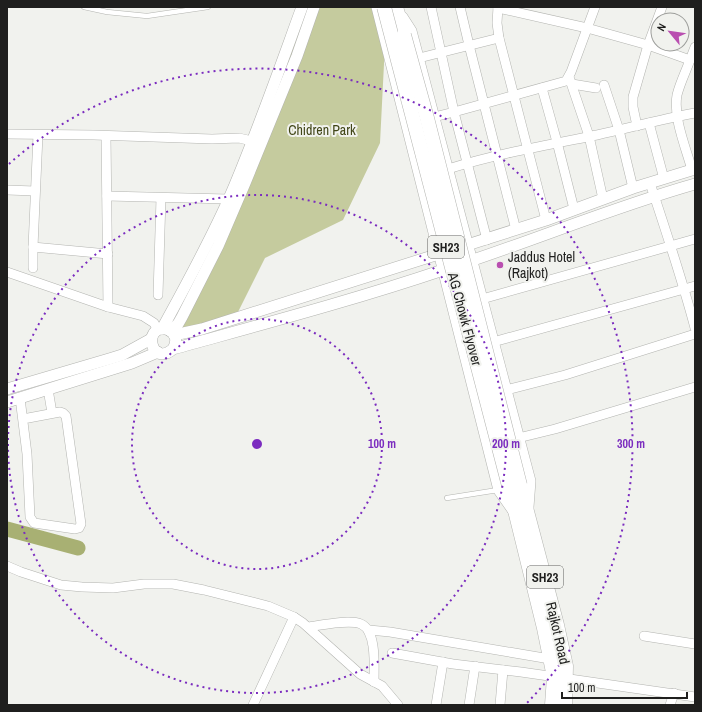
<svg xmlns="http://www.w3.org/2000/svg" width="702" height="712" viewBox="0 0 702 712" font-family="'Archivo Narrow',sans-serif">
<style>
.green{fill:#c5cb9e}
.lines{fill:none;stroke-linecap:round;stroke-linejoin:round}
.river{stroke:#a8b073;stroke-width:15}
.service-casing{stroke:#b3b4b0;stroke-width:5.5}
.minor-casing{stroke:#b3b4b0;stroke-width:10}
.tertiary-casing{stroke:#b3b4b0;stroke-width:12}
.primary-casing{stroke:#b3b4b0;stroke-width:15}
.service{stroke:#fff;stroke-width:4.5}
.minor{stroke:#fff;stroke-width:9}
.tertiary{stroke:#fff;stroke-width:11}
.primary{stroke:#fff;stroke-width:14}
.primary-bridge-casing{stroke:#b3b4b0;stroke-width:15;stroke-linecap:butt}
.primary-bridge{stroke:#fff;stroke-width:14}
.ring{fill:none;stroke:#7b2cbf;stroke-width:2;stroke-dasharray:2 4}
.poi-dot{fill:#b94fb0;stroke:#f1f2ee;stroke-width:1.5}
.labels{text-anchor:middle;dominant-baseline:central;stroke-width:4;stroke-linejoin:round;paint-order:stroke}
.shield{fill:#f1f2ee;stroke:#5e5e5c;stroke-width:1}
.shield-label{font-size:13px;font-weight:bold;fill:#1f1f1e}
.park-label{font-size:14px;fill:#404516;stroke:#f1f2ee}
.poi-label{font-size:14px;fill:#1f1f1e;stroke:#f1f2ee;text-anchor:start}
.street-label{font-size:14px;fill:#1f1f1e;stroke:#f1f2ee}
.centre{fill:#7b2cbf;stroke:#f1f2ee;stroke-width:2}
.ring-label{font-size:12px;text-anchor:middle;font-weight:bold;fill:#7b2cbf;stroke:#f1f2ee;stroke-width:4;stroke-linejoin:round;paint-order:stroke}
</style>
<rect width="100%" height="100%" fill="#f1f2ee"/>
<polygon class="green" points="309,7 374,7 385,44 380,143 343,220 265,258 236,316 180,331"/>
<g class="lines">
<polyline class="river" points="7,529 78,548"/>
<defs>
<g id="service">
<polyline points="84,7 107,12 147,16 208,7"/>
<polyline points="447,498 498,490"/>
</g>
<g id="minor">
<polyline points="431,7 454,112 487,240"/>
<polyline points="460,7 469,45 516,230"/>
<polyline points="498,7 497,23 499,38 546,220"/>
<path d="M498 8 587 28 648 45 690 60C686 71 680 83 677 95 673 118 686 148 692 170"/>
<polyline points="419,58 499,38"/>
<polyline points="690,60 695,47"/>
<polyline points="569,77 589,136 603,199"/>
<polyline points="572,84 596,88"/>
<polyline points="604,85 619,130 633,188"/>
<polyline points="542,88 557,142 574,209"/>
<polyline points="434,117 454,112 566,81 571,72 595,7"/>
<polyline points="649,123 664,179"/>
<polyline points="637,126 633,107 633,97 648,45 662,7"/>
<polyline points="7,134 94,135 212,139 239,138 252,141"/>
<polyline points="106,136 108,307"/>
<path d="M448 169C496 154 547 145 597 135 629 128 662 119 695 113"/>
<path d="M650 183C666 231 682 279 695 328"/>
<polyline points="7,190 35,191"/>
<polyline points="107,196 228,199"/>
<polyline points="33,247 108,254"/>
<polyline points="33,268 33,247 38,135"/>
<polyline points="7,272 108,307 143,316 154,323 158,330"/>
<polyline points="158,295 161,198"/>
<polyline points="482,299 695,239"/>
<polyline points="493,342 695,286"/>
<polyline points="48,389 52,413"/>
<polyline points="506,390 565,375 695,334"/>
<polyline points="20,398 27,454 30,517 34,523 75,529 79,528 81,524 66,416 63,413 60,412 23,419"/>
<polyline points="518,438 555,429 695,387"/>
<polyline points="7,566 21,572 61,585 82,587 113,588 144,584 173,584 204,590 268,606 294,617 303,623 360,674 382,686 398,705"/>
<path d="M308 627C322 625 349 619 361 624 377 631 374 667 374 682"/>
<polyline points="369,630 390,632 550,659"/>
<polyline points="644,636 695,644"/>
<polyline points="392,653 453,664 521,672 695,697"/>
<polyline points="253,705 294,617"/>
<polyline points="436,705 443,662"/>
<polyline points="469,705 475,666"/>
<polyline points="500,705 503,670"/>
<polyline points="670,705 674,693"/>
</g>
<g id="tertiary">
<polyline points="377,7 499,490 513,510"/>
<polyline points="402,17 411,31 530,481 528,507"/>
<path d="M162 329C186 285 211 240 231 194 257 133 279 70 302 7"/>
<polyline points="170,331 178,324 182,317 218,246 245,183 297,56 314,7"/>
<polyline points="174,335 202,329 546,220 633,188 695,169"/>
<path d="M173 349C178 341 176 331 166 329 142 325 151 368 173 349 263 324 354 300 443 270 528 243 610 208 695 184"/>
<polyline points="7,389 109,359 122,355 151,339"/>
<polyline points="7,402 132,363 158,352"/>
</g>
<g id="primary">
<polyline points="396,7 404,35"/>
<polyline points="520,485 557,625 566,666 565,705"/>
<polyline points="509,486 544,628 554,677 552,705"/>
</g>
</defs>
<use href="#service" class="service-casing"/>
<use href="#minor" class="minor-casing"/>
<use href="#tertiary" class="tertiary-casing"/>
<use href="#primary" class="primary-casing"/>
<use href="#service" class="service"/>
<use href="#minor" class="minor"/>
<use href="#tertiary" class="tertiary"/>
<use href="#primary" class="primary"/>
<defs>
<g id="primary-bridge">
<polyline points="384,7 509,486"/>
<polyline points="404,35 427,118 520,485"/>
</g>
</defs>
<use href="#primary-bridge" class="primary-bridge-casing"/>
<use href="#primary-bridge" class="primary-bridge"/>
</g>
<g class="ring">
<circle cx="257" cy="444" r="125"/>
<circle cx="257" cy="444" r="249"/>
<path d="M9 164A374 374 0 0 1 526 704"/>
</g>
<circle class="poi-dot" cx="500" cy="265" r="4"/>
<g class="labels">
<g class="shield">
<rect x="428" y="236" width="36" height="22" rx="3"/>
<rect x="527" y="566" width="36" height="22" rx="3"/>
</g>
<g class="shield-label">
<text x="446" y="247">SH23</text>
<text x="545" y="577">SH23</text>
</g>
<g class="park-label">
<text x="322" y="130">Chidren Park</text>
</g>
<g class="poi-label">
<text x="508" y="257">Jaddus Hotel<tspan x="508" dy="16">(Rajkot)</tspan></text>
</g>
<g class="street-label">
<text transform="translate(465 319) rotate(75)">AG Chowk Flyover</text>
<text transform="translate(558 633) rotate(77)">Rajkot Road</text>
</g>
</g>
<circle cx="257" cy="444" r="6" class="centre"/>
<g class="ring-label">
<text x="382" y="448">100 m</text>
<text x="506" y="448">200 m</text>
<text x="631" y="448">300 m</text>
</g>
<rect width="702" height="712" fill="none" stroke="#1f1f1e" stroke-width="16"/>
<g transform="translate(670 32) rotate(299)"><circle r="19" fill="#f1f2ee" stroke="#9d9e9b"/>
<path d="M0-3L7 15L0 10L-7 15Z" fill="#b94fb0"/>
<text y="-6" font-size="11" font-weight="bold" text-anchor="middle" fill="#1f1f1e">N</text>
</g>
<path d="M562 692v6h125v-6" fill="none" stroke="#1f1f1e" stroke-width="2"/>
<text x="568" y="692" font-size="12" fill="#1f1f1e" stroke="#f1f2ee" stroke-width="3" paint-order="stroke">100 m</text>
</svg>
